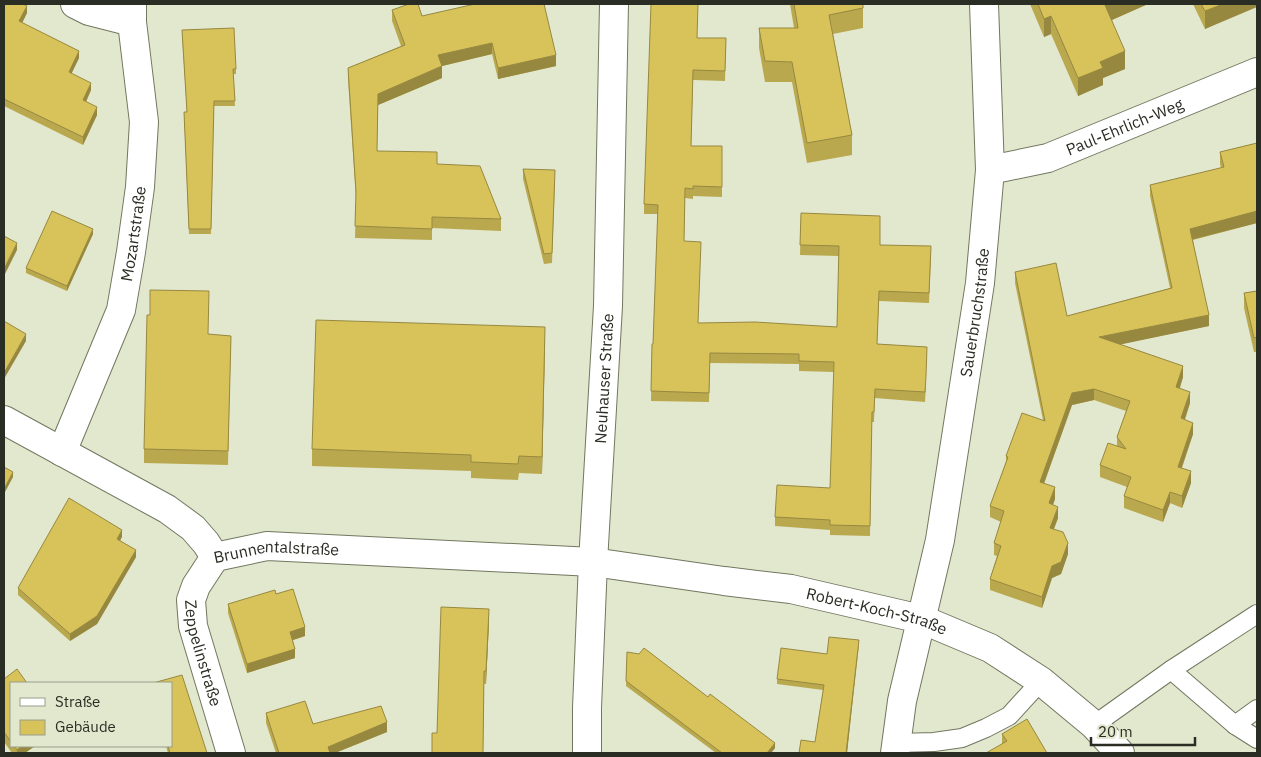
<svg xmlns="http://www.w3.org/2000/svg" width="1261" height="757" viewBox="0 0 1261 757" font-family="'IBM Plex Sans',sans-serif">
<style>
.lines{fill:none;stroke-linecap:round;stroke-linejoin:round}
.service-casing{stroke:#727760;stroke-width:20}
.minor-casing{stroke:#727760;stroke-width:30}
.tertiary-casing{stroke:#727760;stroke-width:30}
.service{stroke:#fff;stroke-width:18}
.minor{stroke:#fff;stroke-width:28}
.tertiary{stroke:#fff;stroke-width:28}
.wall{fill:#baa84e}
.shaded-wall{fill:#978840}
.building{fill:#d8c35b;stroke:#978840}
.labels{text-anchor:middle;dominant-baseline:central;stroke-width:5;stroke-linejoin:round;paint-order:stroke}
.street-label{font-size:16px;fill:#2a2d23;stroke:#e2e8ce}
</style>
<rect width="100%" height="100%" fill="#e2e8ce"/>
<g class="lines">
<defs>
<g id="service">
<polyline points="1171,670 1235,725"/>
<polyline points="1257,709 1235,725 1257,739"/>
<polyline points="1094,725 1171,670 1257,614"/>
<polyline points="897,743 934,742 962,738 986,728 1009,716 1041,681"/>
</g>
<g id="minor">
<polyline points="75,4 89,11 132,22"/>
<path id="s1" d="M990 170 1048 158 1257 72"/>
<polyline points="4,420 167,509 193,528 206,543 215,557"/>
<path id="s2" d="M62 452 121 310 131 252 140 187 144 122 132 22V4"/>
<path id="s3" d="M215 557 267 546 593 562 724 581 791 589 921 619 990 648 1041 681 1094 725 1120 753"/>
<path id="s4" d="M215 557 196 586 191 600 193 626 231 753"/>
<path id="s5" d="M895 753 902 701 940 540 980 283 990 170 984 4"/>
</g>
<g id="tertiary">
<path id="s6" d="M587 753V708L593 562 608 306 614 4"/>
</g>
</defs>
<use href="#service" class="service-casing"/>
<use href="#minor" class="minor-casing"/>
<use href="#tertiary" class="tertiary-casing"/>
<use href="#service" class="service"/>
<use href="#minor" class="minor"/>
<use href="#tertiary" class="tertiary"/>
</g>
<g class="wall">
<polygon points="4,4 27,13 22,23 79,58 71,73 91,90 86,102 97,115 83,145 4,106"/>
<polygon points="790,4 863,4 863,28 833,34 852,135 852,155 807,163 792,82 765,82 759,48 759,28 794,28"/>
<polygon points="1030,4 1148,4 1112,20 1125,69 1103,78 1103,85 1078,96 1051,34 1044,37"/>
<polygon points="1193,4 1257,4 1205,29"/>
<polygon points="392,10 422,16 556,66 498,79 492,54 442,66 442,78 378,105 377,151 437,164 501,219 501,231 432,228 432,240 355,238 356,199 348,79 348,68 401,46 392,21"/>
<polygon points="182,35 236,69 236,74 233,74 235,106 214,106 211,234 189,234 184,112 187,112"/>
<polygon points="697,38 726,38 725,81 693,80 691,146 722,146 722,197 693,196 693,199 685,198 684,241 698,323 837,327 839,256 800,255 801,213 880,245 931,256 929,303 879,301 877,344 926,386 925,402 875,398 874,422 872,422 870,536 830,535 830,530 775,526 775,517 830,488 834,372 799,371 799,364 710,363 709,402 651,401 652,344 653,344 658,214 644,214 644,204"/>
<polygon points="1257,143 1257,223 1193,240 1209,326 1120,344 1183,377 1180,388 1190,403 1185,420 1193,434 1182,468 1191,483 1182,508 1170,503 1163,522 1124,508 1124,496 1127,487 1100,477 1100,465 1117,446 1117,437 1126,411 1094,400 1072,405 1044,484 1055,499 1053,505 1058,518 1054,529 1068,554 1061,574 1052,578 1042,608 990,590 990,579 997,556 994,555 994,543 1001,522 990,517 990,506 1006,462 1006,456 1043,420 1015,283 1015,272 1067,316 1170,288 1150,196 1150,185 1221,168 1220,164 1220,152"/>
<polygon points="523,169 555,180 552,263 544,264 523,179"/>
<polygon points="93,234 67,291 26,273 26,268"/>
<polygon points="1257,291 1257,352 1254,352 1244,308 1244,293"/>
<polygon points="209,335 231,336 228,465 144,463 144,449"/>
<polygon points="545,343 542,474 519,473 518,480 471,478 471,471 312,466 312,449"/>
<polygon points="122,537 120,540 136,557 97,624 70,641 18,595 18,588"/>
<polygon points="276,594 305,636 293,640 295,658 247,673 228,613 228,604"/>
<polygon points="489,622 486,684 484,684 483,753 437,733"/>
<polygon points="859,645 847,753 799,753 815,742 823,690 777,684 777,679 827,654"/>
<polygon points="627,652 775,748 771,753 716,753 626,686"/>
<polygon points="4,679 11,683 11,746 35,746 25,753 12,753 4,742"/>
<polygon points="266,713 313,724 387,732 335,753 276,753 266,723"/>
<polygon points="1002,734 1047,753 1002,743"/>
<polygon points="166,746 171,746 207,753 168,753"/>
</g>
<g class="shaded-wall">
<polygon points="1108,4 1148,4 1105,23 1105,5"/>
<polygon points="1223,4 1257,4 1257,7 1205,29 1205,11"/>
<polygon points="27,6 27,13 19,29 19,21"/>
<polygon points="1051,16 1051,34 1044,37 1044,19"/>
<polygon points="492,43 492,54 438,67 438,55"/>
<polygon points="79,51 79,58 69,79 69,72"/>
<polygon points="1125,51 1125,69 1103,78 1103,85 1078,96 1078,78 1100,62"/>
<polygon points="556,55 556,66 498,79 498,68"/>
<polygon points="442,66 442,78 378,105 378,94"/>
<polygon points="91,83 91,90 83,108 83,100"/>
<polygon points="97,107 97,115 83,145 83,137"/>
<polygon points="1257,211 1257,223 1190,240 1190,229"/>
<polygon points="93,229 93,234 67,291 67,286"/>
<polygon points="17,243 17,250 4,276 4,269"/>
<polygon points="1209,315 1209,326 1099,349 1099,337"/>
<polygon points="545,327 545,343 542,474 542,457"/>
<polygon points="26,334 26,341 4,379 4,373"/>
<polygon points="1183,366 1183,377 1176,399 1176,387"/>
<polygon points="1094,389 1094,400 1072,405 1040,494 1040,482 1072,393"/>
<polygon points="1190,392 1190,403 1181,430 1181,418"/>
<polygon points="1193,423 1193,434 1178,478 1178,467"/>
<polygon points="1191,471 1191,483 1182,508 1182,496"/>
<polygon points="13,472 13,477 4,494 4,489"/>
<polygon points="1055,487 1055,499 1049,515 1049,503"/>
<polygon points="1170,492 1170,503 1163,522 1163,510"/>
<polygon points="1058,507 1058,518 1050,539 1050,528"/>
<polygon points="122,530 122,537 117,546 117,539"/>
<polygon points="1068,543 1068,554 1061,574 1052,578 1042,608 1042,597 1052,566"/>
<polygon points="136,550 136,557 97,624 70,641 70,634"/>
<polygon points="489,609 489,622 486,684 486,671"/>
<polygon points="305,627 305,636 290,641 290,632"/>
<polygon points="859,640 847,753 846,753"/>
<polygon points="295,649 295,658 247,673 247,664"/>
<polygon points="387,722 387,732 335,753 328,753 328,747"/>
<polygon points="775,743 775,748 771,753 767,753"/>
<polygon points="22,746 35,746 25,753 17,753 17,750"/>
</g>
<g class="building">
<polygon points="4,4 23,4 27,6 19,21 79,51 69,72 91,83 83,100 97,107 83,137 4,99"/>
<polygon points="409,4 418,4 422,16 475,4 544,4 556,55 498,68 492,43 438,55 442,66 378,94 377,151 437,152 437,164 480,166 501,219 432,217 432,229 355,226 356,192 348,68 405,45 392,10"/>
<polygon points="651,4 698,4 697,38 726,38 725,71 693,70 691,146 722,146 722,187 693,186 693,189 685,188 684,241 701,242 698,323 755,322 837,327 839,246 800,245 801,213 880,216 880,245 931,246 929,293 879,291 877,344 927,347 926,376 925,392 875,389 874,412 872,412 870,526 830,525 830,520 775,517 777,485 830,488 834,362 799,361 799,354 710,353 709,393 651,391 652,344 653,344 658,205 644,204"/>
<polygon points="794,4 863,4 863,8 829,15 852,135 807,143 792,62 765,61 759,28 798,28"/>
<polygon points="1038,4 1108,4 1105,5 1125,51 1100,62 1103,68 1078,78 1051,16 1044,19"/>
<polygon points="1201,4 1223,4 1205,11"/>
<polygon points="234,28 236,69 233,69 235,101 214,101 211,229 189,229 184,112 187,112 182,30"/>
<polygon points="1257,143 1257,211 1190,229 1209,315 1099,337 1183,366 1176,387 1190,392 1181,418 1193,423 1178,467 1191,471 1182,496 1170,492 1163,510 1124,496 1131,477 1100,465 1108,443 1126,449 1117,437 1130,401 1094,389 1072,393 1040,482 1055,487 1049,503 1058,507 1050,528 1063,532 1068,543 1061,562 1052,566 1042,597 990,579 1001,546 994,543 1004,511 990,506 1008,457 1006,456 1022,413 1045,421 1015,272 1056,263 1067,316 1172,288 1150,185 1224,167 1220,152"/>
<polygon points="523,169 555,170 552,253 544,254"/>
<polygon points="52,211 93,229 67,286 26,268"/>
<polygon points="4,236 17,243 4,269"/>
<polygon points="150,290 209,291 208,334 231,336 228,451 144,449 147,315 150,315"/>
<polygon points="1257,291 1257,337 1254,338 1244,293"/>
<polygon points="316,320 545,327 542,457 519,456 518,464 471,462 471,455 312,449"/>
<polygon points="4,321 26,334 4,373"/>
<polygon points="4,467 13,472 4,489"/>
<polygon points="69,498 122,530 117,539 136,550 97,616 70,634 18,588"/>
<polygon points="293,589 305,627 290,632 295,649 247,664 228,604 275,590 276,594"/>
<polygon points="441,607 489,609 486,671 484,671 483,753 432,753 432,733 437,733"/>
<polygon points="829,637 859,640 846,753 799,753 801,740 815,742 824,685 777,679 781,648 827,654"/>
<polygon points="644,648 708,697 710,694 775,743 767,753 722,753 626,681 627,652 639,654"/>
<polygon points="17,669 27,683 11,683 11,742 4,732 4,679"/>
<polygon points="182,675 207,753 170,753 168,746 171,746 171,683 153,683"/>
<polygon points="305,701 313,724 381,706 387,722 328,747 330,753 279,753 266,713"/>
<polygon points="1027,719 1047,753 986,753 1007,741 1002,734"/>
<polygon points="14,746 22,746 17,750"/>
</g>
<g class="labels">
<g class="street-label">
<text stroke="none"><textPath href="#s1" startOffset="142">Paul-Ehrlich-Weg</textPath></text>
<text stroke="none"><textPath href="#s2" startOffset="231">Mozartstraße</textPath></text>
<text stroke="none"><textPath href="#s5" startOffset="448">Sauerbruchstraße</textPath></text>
<text stroke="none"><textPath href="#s6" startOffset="375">Neuhauser Straße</textPath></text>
<text stroke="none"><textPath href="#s3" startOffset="62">Brunnentalstraße</textPath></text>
<text stroke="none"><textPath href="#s3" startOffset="668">Robert-Koch-Straße</textPath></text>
<text stroke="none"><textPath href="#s4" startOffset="104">Zeppelinstraße</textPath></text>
</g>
</g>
<rect width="1261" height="757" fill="none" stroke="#2a2d23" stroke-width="10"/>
<rect x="10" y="682" width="162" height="65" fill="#e2e8ce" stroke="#989d8a"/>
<rect x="20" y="698" width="25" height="8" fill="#ffffff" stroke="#989d8a"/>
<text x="55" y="707" font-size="15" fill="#2a2d23">Straße</text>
<rect x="20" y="720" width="25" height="15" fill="#d8c35b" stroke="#989d8a"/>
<text x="55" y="732" font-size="15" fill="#2a2d23">Gebäude</text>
<path d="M1091 737v8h104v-8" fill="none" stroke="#2a2d23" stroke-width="2.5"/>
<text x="1098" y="737" font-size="15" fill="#2a2d23" stroke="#e2e8ce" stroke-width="4" paint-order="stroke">20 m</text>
</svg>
